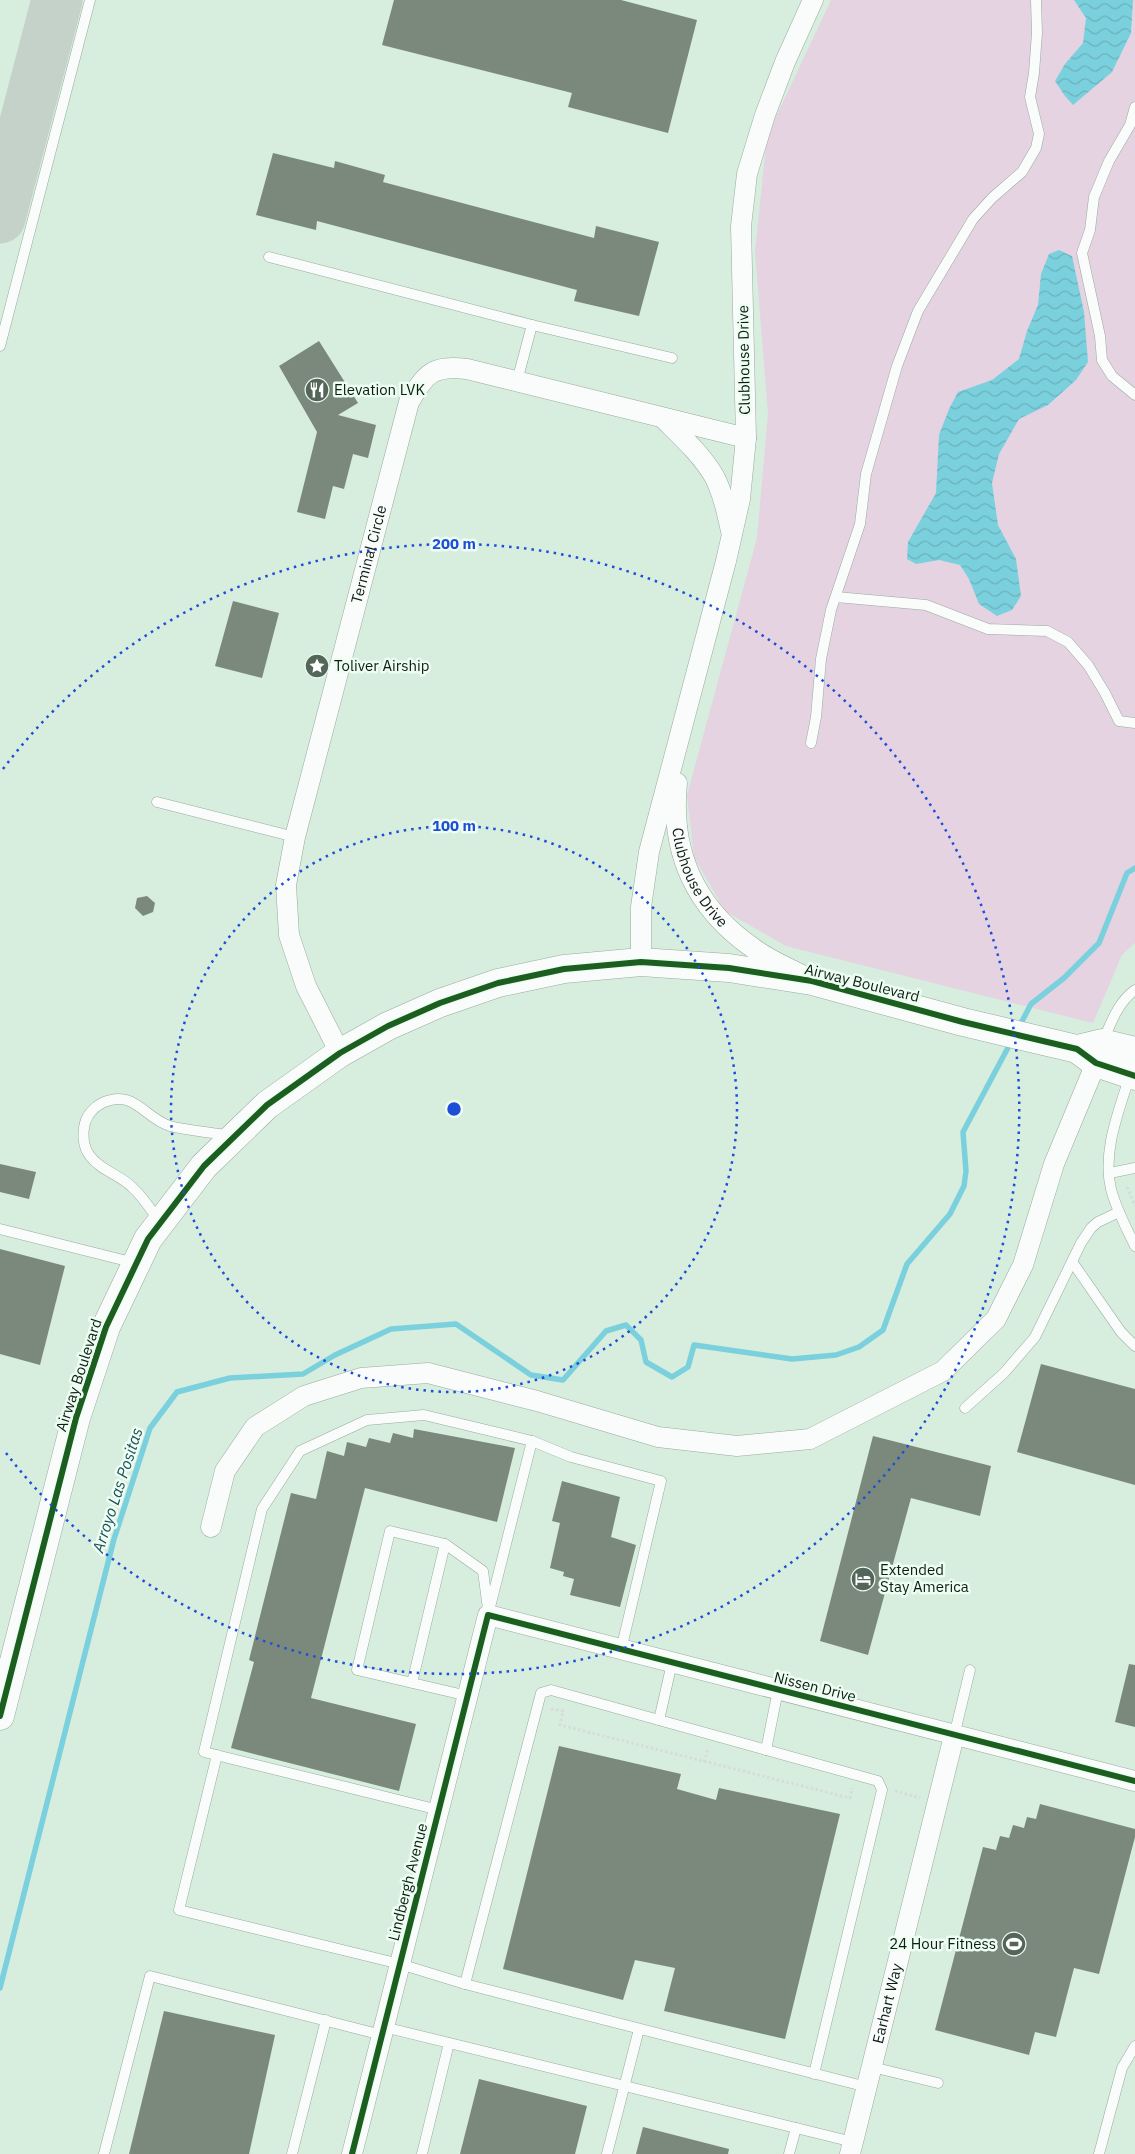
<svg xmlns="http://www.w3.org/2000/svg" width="1135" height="2154" viewBox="0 0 1135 2154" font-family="'IBM Plex Sans',sans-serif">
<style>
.grass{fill:#e5d3e1}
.water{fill:url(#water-waves)}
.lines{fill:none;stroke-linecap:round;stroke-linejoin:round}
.stream{stroke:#7bd0dd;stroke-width:5.5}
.taxiway{stroke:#c4d2c9;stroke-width:51}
.building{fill:#7b897c}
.lane-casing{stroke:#98aa9e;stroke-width:11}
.street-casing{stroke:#98aa9e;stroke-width:21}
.secondary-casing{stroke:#98aa9e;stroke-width:29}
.path{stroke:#d6ddd8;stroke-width:3;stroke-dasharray:2.5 2.5;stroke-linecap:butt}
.lane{stroke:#f9fcfa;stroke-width:10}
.street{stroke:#f9fcfa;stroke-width:20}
.secondary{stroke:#f9fcfa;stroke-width:28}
.cycleway-casing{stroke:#edfdf2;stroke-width:9}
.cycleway{stroke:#1b5e20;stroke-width:6}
.ring{fill:none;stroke:#1d4ed8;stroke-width:2.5;stroke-dasharray:2.5 5}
.labels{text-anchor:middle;stroke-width:5;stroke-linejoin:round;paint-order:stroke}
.street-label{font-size:15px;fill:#0d1d13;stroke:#edfdf2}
.poi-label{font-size:15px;fill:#0d1d13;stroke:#edfdf2;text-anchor:start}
.water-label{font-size:16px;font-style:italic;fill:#20505b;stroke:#edfdf2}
.centre{fill:#1d4ed8;stroke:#edfdf2;stroke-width:2.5}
.ring-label{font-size:15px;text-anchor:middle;font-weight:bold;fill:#1d4ed8;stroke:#edfdf2;stroke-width:5;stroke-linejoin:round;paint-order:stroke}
</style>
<defs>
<pattern id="water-waves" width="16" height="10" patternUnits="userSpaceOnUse" patternTransform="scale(1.25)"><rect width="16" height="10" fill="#7bd0dd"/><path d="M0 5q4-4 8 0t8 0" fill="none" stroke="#69b2bd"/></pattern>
</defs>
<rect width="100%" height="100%" fill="#d7edde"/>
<polygon class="grass" points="831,0 1135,0 1135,943 1122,955 1093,1023 786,946 725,911 694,857 687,795 757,538 768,414 755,252 767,136"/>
<g class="water">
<polygon points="1074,0 1133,0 1131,33 1112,72 1073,105 1065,96 1055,81 1065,64 1083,43 1086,18"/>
<polygon points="1059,250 1072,256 1084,312 1088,362 1076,380 1048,405 1019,419 999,454 992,483 998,525 1016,559 1021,596 1012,610 997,616 979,604 969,579 960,565 939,560 916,564 907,559 908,542 936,493 939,435 949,409 958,392 992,380 1019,359 1027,331 1038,305 1041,274 1049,254"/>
</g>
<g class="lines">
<g class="stream">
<polyline points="1019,1027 1031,1004 1064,978 1099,943 1127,873 1135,868"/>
<polyline points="0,1988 114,1539 150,1428 177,1392 230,1378 303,1374 335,1355 391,1329 456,1324 531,1375 563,1380 606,1331 626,1325 641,1340 646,1362 672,1377 688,1367 694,1345 792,1359 836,1355 859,1347 883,1330 907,1264 950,1214 964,1186 966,1171 963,1132 1011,1042"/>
</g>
<polyline class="taxiway" points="0,218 57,0"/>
</g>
<g class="building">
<polygon points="394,0 621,0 697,20 668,133 568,107 572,93 382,45"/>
<polygon points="273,153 334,168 335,161 385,175 383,182 594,238 596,226 659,242 639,316 574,301 577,290 317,221 316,230 256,215"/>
<polygon points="319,341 358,403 338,415 376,425 368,458 353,454 344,489 333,486 325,519 297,512 317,432 279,366"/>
<polygon points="233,601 279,613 262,678 215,666"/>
<polygon points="147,896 155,903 153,912 143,916 135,908 137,898"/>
<polygon points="0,1164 36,1172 29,1199 0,1192"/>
<polygon points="0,1249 65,1266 40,1365 0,1354"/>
<polygon points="1041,1364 1135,1389 1135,1485 1017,1452"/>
<polygon points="414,1429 515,1448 497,1522 365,1488 311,1698 416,1724 399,1791 231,1748 254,1662 249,1660 291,1493 316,1499 327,1451 344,1456 347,1442 366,1447 369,1438 390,1443 393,1433 413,1438"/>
<polygon points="873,1436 991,1466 980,1516 911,1498 868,1655 820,1641"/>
<polygon points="562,1481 620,1497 611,1537 636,1545 620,1607 570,1595 574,1579 563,1576 564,1572 550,1568 560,1523 552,1521"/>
<polygon points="1129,1664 1135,1665 1135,1727 1115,1722"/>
<polygon points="559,1746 681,1774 677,1789 716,1800 719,1788 840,1814 785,2039 664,2011 675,1968 635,1960 623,2000 503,1969"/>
<polygon points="1040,1804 1135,1829 1135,1837 1099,1974 1074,1968 1056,2037 1035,2032 1029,2055 935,2030 983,1847 996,1850 1000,1836 1009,1838 1013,1825 1024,1828 1027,1817 1036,1819"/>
<polygon points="164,2011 275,2035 249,2154 129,2154"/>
<polygon points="479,2079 587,2106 575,2154 460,2154"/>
<polygon points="643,2127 729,2149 728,2154 636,2154"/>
</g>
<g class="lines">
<g class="lane-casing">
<g id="lane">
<polyline points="1135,107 1130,125 1109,161 1094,197 1090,230 1082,253 1100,336 1102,360 1112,376 1135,395"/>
<polyline points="269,257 532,325 517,381"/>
<polyline points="532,325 672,358"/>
<polyline points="0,346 90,0"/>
<polyline points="836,597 926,605 988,629 1047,631 1068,642 1088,665 1105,693 1119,721 1135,723"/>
<polyline points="811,743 816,717 821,659 831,610 860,524 866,474 897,366 918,311 973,219 992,198 1022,172 1036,148 1039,134 1030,97 1034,73 1037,33 1036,0"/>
<polyline points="157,802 295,837"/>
<path d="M1103 1041C1111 1023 1118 1002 1135 990"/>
<path d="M1130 1075C1119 1111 1102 1151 1111 1189 1116 1209 1126 1227 1135 1246"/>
<polyline points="1110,1173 1135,1168"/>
<path d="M159 1221C151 1210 143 1197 133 1188 121 1175 101 1171 90 1156 83 1147 82 1134 85 1123 87 1115 94 1107 102 1103 134 1088 144 1118 170 1126 189 1131 211 1132 231 1136"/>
<polyline points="0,1229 135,1263"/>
<polyline points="1073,1263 1121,1332 1135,1346"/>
<polyline points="965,1408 1004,1373 1035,1337 1081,1243 1091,1228 1098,1222 1119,1212"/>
<polyline points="532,1441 571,1457 661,1481 621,1650"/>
<polyline points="445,1544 483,1571 488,1609"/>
<polyline points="412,1683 445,1544 390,1531 357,1670 468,1696"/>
<polyline points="659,1720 672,1663"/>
<polyline points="954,1736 970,1670"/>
<polyline points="766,1750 778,1690"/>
<polyline points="217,1755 179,1910 400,1964 465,1984 867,2087"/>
<polyline points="439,1810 204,1752 262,1509 300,1451 367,1420 424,1415 532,1441 488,1615"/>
<polyline points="465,1984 541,1693 551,1690 878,1781 882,1790 814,2074"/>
<polyline points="384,2027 853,2142"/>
<polyline points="872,2067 938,2083"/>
<polyline points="104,2154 150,1976 382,2035"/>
<polyline points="292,2154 326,2020"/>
<polyline points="422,2154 449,2043"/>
<polyline points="607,2154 639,2029"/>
<polyline points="789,2154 796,2128"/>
<polyline points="1099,2154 1122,2068 1135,2046"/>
</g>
</g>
<g class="street-casing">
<g id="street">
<path d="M663 418C681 436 701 454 714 476 723 493 727 513 731 531"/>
<path id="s1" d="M677 783C670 852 695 908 753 948 767 959 784 966 800 974"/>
<polyline points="641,962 641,907 649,852 726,561 740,499 746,438 741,226 747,174 765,115 785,62 813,0"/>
<path id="s2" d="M340 1053 306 986 289 935 286 885 295 837 409 402C426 374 431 365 467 369L746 438"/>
<polyline points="211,1527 225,1471 255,1427 304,1396 361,1378 428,1373 537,1401 658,1437 737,1446 810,1439 943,1371 996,1319 1023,1265 1054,1164 1096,1063"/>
<polyline points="352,2154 488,1615 1135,1781"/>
<path id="s3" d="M850 2154 954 1736"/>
</g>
</g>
<g class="secondary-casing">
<g id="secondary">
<polyline points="1077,1049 1102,1043 1135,1051"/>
<polyline points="0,1716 76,1418 106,1327 148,1239 204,1166 267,1105 340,1053 388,1026 440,1003 498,983 564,969 641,962 729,968 812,981 963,1022 1077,1049 1096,1063 1135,1076"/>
</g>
</g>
<g class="path">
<polyline points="1127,1187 1135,1206"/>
<polyline points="551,1709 563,1711 560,1725 850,1798 852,1788"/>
<polyline points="704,1762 708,1748"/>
<polyline points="895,1791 920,1798"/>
</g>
<use href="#lane" class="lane"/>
<use href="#street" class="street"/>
<use href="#secondary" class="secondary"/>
<g class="cycleway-casing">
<g id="cycleway">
<polyline points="0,1716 76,1418 106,1327 148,1239 204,1166 267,1105 340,1053 388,1026 440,1003 498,983 564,969 641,962 729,968 812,981 963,1022 1077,1049 1096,1063 1135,1076"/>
<polyline points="352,2154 488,1615 1135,1781"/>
</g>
</g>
<use href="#cycleway" class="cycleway"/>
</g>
<g class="ring">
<circle cx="454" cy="1109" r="283"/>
<path d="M3 769A565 565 0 1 1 3 1449"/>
</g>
<defs>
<g id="restaurant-disc" transform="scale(1.25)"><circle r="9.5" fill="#54665a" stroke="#edfdf2"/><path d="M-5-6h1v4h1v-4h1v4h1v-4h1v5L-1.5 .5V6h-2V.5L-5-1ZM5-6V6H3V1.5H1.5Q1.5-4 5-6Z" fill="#fff"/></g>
<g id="sight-disc" transform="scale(1.25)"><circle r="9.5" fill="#54665a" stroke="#edfdf2"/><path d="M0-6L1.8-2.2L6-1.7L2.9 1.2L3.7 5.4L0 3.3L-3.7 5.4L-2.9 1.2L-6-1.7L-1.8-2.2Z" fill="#fff"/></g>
<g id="hotel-disc" transform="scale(1.25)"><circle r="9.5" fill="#54665a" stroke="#edfdf2"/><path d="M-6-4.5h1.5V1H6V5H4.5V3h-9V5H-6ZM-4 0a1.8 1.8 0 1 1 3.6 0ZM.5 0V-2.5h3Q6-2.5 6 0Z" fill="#fff"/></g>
<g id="stadium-disc" transform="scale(1.25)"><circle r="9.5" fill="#54665a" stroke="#edfdf2"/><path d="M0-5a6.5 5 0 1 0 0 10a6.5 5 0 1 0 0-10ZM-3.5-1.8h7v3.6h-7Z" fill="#fff"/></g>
</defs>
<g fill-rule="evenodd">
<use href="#restaurant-disc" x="317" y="390"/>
<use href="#sight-disc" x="317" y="666"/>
<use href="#hotel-disc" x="863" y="1579"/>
<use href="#stadium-disc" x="1014" y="1944"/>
</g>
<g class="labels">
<g class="street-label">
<text transform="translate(744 360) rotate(-91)" y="5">Clubhouse Drive</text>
<text dy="5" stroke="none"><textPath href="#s2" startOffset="520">Terminal Circle</textPath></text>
<text dy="5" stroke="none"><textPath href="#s1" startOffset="100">Clubhouse Drive</textPath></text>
<text transform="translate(862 983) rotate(14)" y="5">Airway Boulevard</text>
<text transform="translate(79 1375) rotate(-72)" y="5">Airway Boulevard</text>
<text transform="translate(815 1687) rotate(14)" y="5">Nissen Drive</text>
<text transform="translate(408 1882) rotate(-76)" y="5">Lindbergh Avenue</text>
<text dy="5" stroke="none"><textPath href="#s3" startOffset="155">Earhart Way</textPath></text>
</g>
<g class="poi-label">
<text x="334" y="395">Elevation LVK</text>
<text x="334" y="671">Toliver Airship</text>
<text x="880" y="1575">Extended<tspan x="880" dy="17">Stay America</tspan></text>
<text x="996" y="1949" text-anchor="end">24 Hour Fitness</text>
</g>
<g class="water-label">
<text transform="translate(117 1490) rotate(-72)" y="6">Arroyo Las Positas</text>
</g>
</g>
<circle cx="454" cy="1109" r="8" class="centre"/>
<g class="ring-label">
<text x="454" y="549">200 m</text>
<text x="454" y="831">100 m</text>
</g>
</svg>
